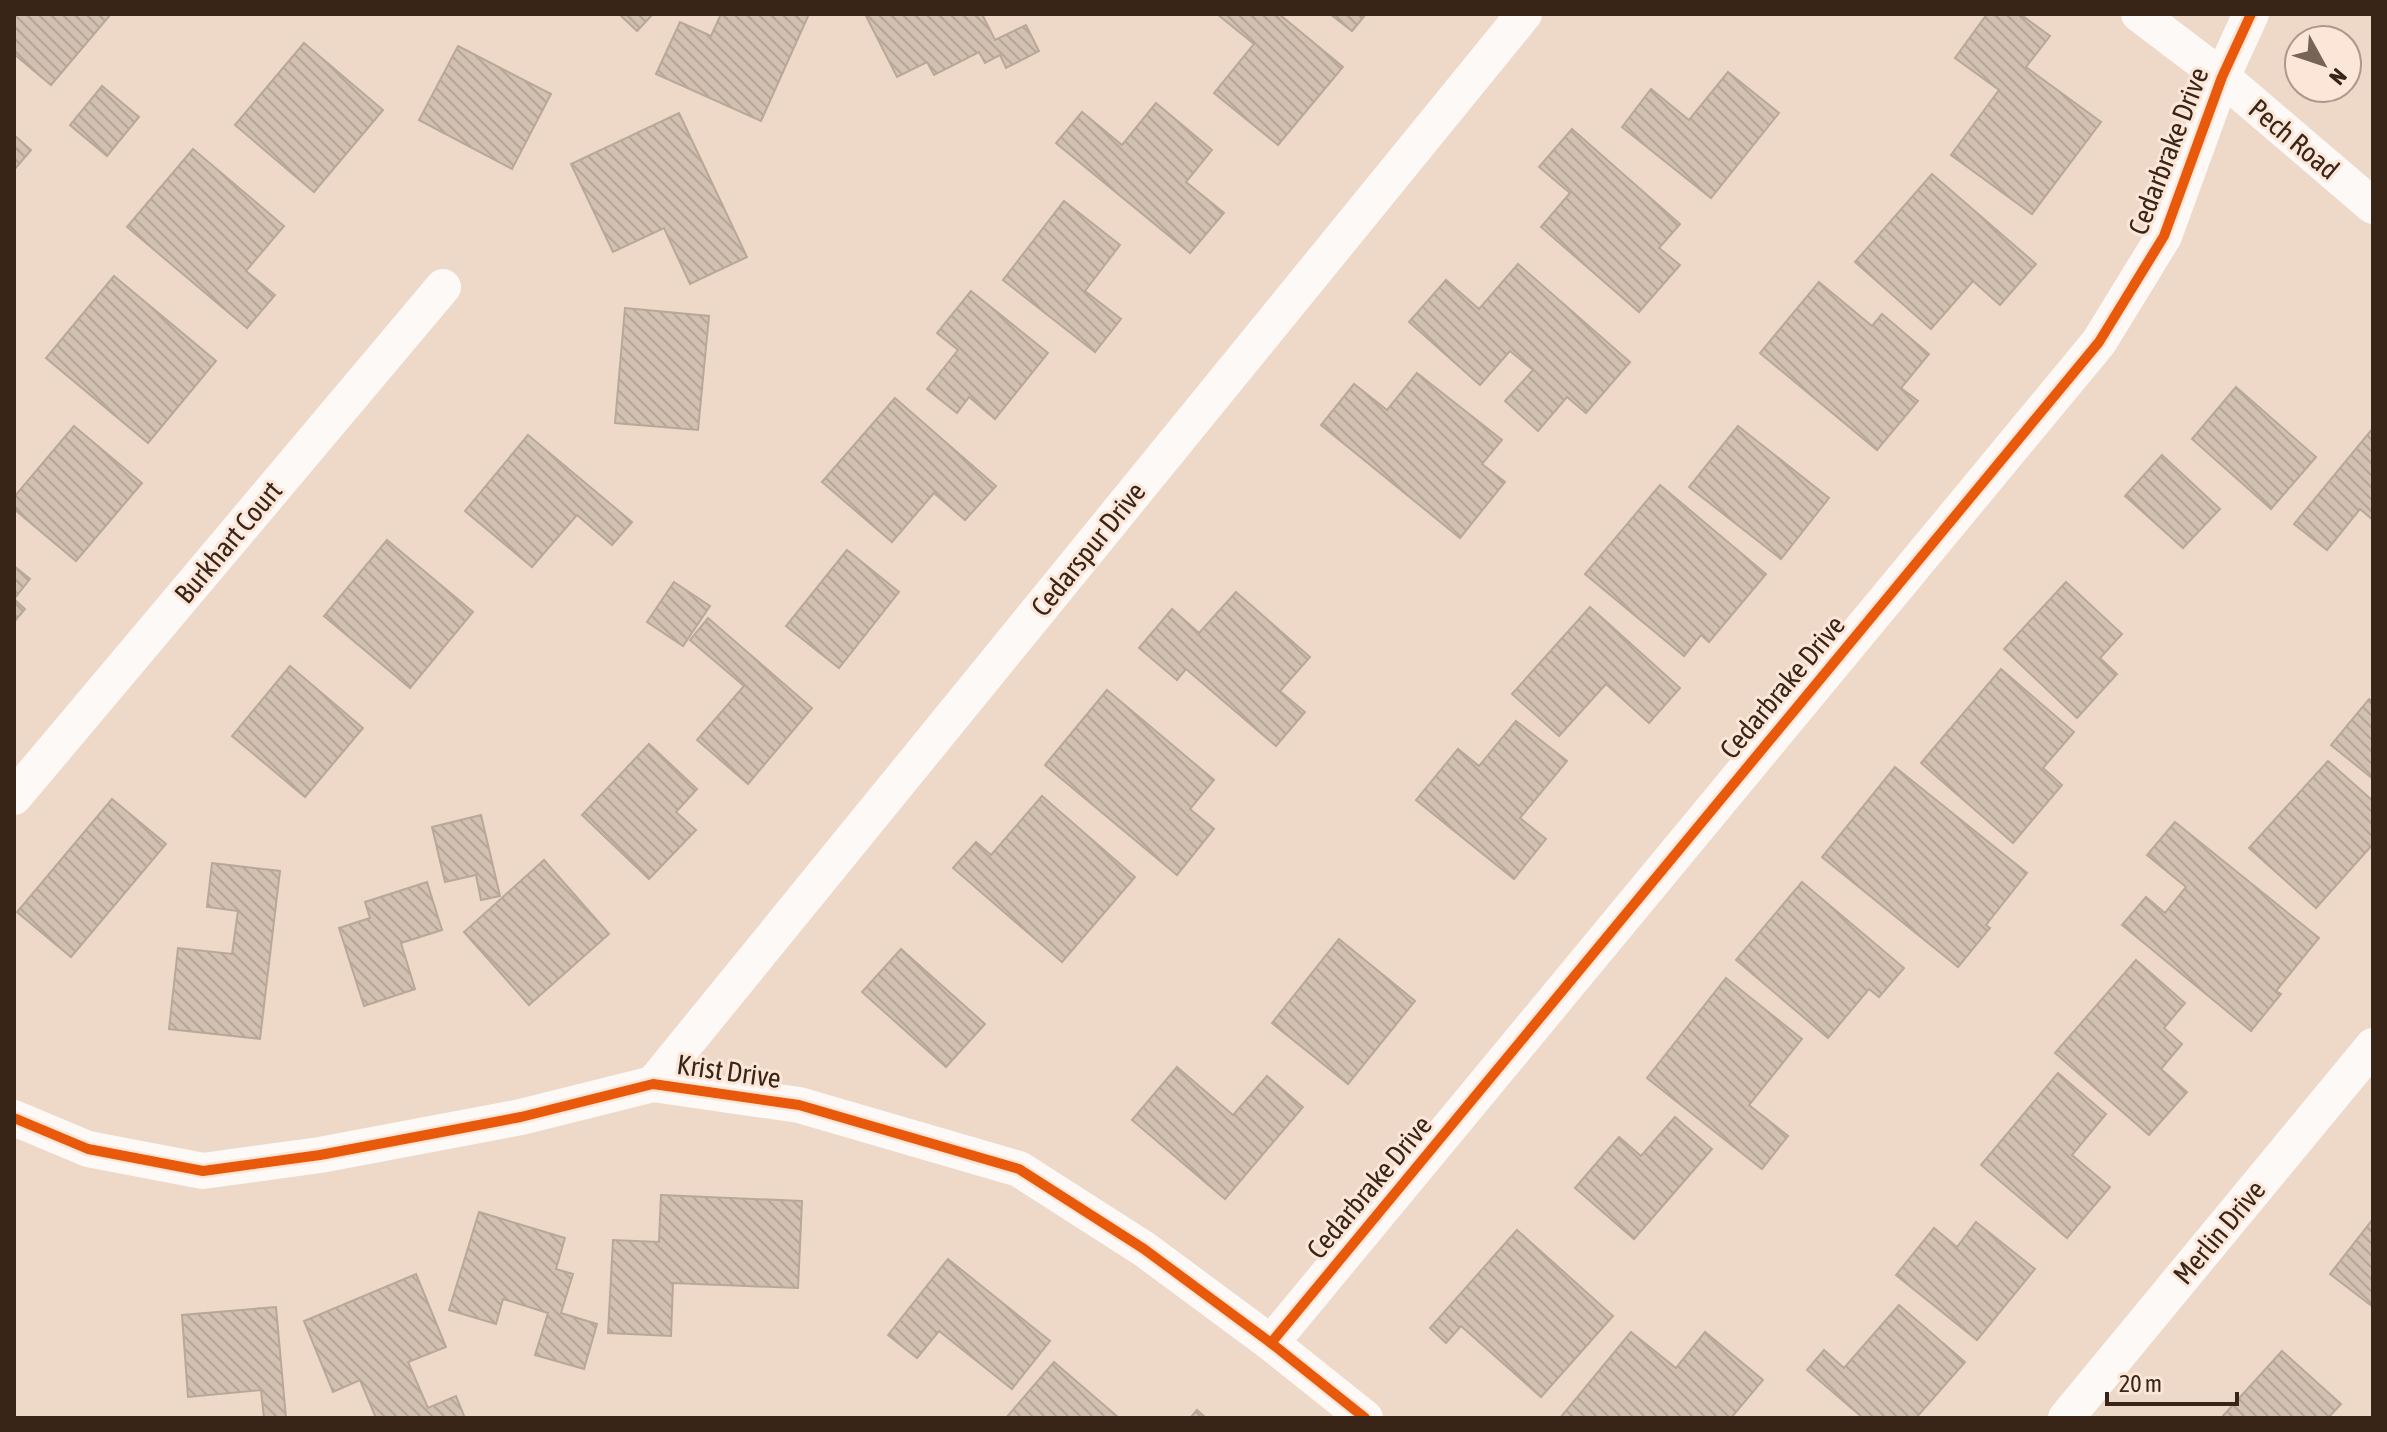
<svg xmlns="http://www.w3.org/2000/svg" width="2387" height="1432" viewBox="0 0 2387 1432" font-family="'Asap Condensed',sans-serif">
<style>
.building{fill:url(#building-back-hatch);stroke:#b8a898;stroke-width:2}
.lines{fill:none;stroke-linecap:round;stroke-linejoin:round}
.minor{stroke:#fcf9f7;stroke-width:36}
.cycleway-casing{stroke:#fbe6d8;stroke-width:15}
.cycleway{stroke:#e8590c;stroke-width:10}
.labels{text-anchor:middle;stroke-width:6;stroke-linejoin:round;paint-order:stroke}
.street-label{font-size:28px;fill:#382518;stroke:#fbe6d8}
</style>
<defs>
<pattern id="building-back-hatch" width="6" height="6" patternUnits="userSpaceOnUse" patternTransform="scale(2)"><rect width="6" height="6" fill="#d2c1b1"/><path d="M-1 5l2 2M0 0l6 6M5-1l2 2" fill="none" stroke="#b5a698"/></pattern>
</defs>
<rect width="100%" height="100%" fill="#eed8c8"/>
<g class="building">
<polygon points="14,14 111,14 51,85 14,54"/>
<polygon points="619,14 653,14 637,31"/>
<polygon points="721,14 809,14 761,121 656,74 680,22 711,36"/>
<polygon points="865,14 982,14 995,40 1026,25 1039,51 1006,68 1000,55 985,63 979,52 934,75 927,62 897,77"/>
<polygon points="1217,14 1279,14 1343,67 1278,145 1214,93 1254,44"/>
<polygon points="1330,14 1366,14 1352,31"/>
<polygon points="1987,14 2020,14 2050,36 2026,67 2101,122 2032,214 1951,155 1999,90 1955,58"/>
<polygon points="304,43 383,110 314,192 235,125"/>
<polygon points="458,46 551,94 512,169 419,120"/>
<polygon points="1728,72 1779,113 1711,198 1622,127 1651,89 1689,120"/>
<polygon points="102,86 139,117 107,156 70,125"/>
<polygon points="1156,103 1212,150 1186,182 1224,213 1190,253 1056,143 1082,112 1122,145"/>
<polygon points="679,113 747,257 690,284 664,228 613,252 571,164"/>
<polygon points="1572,129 1680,224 1659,248 1680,265 1639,312 1541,227 1570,193 1539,167"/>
<polygon points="14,135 31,150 14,170"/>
<polygon points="193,149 284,226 246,271 275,295 247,328 127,227"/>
<polygon points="1932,174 2036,264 2000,305 1973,281 1931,329 1855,262"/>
<polygon points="1064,201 1120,245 1085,291 1121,319 1095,352 1003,280"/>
<polygon points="1518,264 1630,362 1586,413 1567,397 1538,431 1505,401 1533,370 1510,351 1480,385 1409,322 1446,280 1479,309"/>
<polygon points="114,276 216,361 148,443 46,358"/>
<polygon points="1819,282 1872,326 1882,314 1929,354 1901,388 1918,401 1877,450 1760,353"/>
<polygon points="971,291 1048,353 995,419 969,397 957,413 927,389 958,350 937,333"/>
<polygon points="625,308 709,316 698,430 615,423"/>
<polygon points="1417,373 1502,440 1482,464 1505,482 1460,538 1321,425 1354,384 1387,410"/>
<polygon points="2236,387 2316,457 2271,509 2192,439"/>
<polygon points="895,398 996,486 965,520 934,493 892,542 822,482"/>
<polygon points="74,426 142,483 76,561 14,509 14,497"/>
<polygon points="1738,426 1829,498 1781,559 1689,487"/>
<polygon points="2373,428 2373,520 2360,509 2327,550 2294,524"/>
<polygon points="528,435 632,522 612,545 577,515 532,567 465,511"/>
<polygon points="2162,455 2220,509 2183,548 2125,496"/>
<polygon points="1660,485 1766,574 1709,642 1701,635 1684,656 1585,574"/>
<polygon points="387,540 473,612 410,688 324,616"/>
<polygon points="847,550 899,592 839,668 786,626"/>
<polygon points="14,566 30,579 14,599"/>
<polygon points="674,582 710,606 683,646 647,622"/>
<polygon points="2066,582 2122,634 2100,658 2117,674 2077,718 2004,649"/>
<polygon points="1236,592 1310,657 1280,691 1305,712 1276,746 1186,669 1177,680 1139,648 1172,609 1199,633"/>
<polygon points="14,599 25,609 14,622"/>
<polygon points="1590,607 1680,688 1649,723 1606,684 1559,736 1512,694"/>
<polygon points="708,618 812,708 748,784 697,740 744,686 690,640"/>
<polygon points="290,666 363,728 305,797 232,736"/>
<polygon points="2001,669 2074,732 2043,768 2062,785 2013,843 1921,763"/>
<polygon points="1107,690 1214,780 1190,809 1214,829 1177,875 1045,765"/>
<polygon points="2369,699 2373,702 2373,779 2331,745"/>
<polygon points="1516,721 1567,761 1520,818 1546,839 1514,879 1416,800 1458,749 1479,766"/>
<polygon points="649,744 697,789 676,812 696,830 649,879 582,815"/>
<polygon points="2328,761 2373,801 2373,844 2316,908 2249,848"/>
<polygon points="1895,767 2027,873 1986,925 1990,928 1958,967 1822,857"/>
<polygon points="1042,796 1135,877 1062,962 953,868 976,842 991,855"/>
<polygon points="112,799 166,844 71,957 17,912"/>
<polygon points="481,815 500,896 481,900 476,875 445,882 432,827"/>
<polygon points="2175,822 2319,938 2276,991 2281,994 2251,1031 2122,925 2146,897 2165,913 2186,887 2147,855"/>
<polygon points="544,860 609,934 529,1005 464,932"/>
<polygon points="212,863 280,871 260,1039 169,1029 178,948 232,954 238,911 207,907"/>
<polygon points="427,882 442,930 401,943 415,989 364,1006 339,928 370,918 365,902"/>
<polygon points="1802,882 1904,968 1879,997 1869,989 1828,1038 1736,960"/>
<polygon points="1339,939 1415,1001 1348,1084 1272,1023"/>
<polygon points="901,949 985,1024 946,1067 862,992"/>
<polygon points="2136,960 2185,1003 2164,1028 2182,1044 2161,1069 2187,1092 2149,1135 2055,1053"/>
<polygon points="1726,978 1802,1039 1749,1105 1788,1136 1762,1169 1647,1078"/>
<polygon points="1177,1067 1233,1115 1267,1076 1303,1107 1225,1199 1132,1120"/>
<polygon points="2058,1073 2106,1114 2072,1155 2110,1187 2067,1238 1981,1165"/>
<polygon points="1675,1117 1712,1149 1634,1239 1575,1188 1619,1137 1641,1156"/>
<polygon points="661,1195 802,1201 798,1288 673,1283 671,1336 608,1333 613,1240 659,1242"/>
<polygon points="479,1212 565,1238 556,1269 573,1274 561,1313 597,1324 584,1369 535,1355 548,1313 503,1299 496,1324 449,1310"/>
<polygon points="2373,1219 2373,1307 2330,1274"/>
<polygon points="1976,1222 2035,1269 1977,1340 1896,1275 1934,1228 1957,1247"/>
<polygon points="1517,1230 1613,1316 1541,1397 1461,1326 1446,1343 1430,1328"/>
<polygon points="948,1259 1050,1341 1012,1389 939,1331 917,1358 888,1335"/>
<polygon points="416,1274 446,1347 408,1362 428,1408 456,1396 465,1418 376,1418 360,1380 333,1392 304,1321"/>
<polygon points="1899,1305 1965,1362 1916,1418 1863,1418 1807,1370 1824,1350 1844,1368"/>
<polygon points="276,1307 286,1418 264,1418 261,1390 188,1397 182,1315"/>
<polygon points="1631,1332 1676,1368 1705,1332 1763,1380 1731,1418 1560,1418"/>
<polygon points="2282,1351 2341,1404 2328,1418 2221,1418"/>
<polygon points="1054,1362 1119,1418 1006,1418"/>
<polygon points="1197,1410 1206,1418 1190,1418"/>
</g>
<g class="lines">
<g class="minor">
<polyline points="2139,14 2222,77 2373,206"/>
<polyline points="14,797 443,287"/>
<polyline points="653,1084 1524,14"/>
<polyline points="14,1118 88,1149 203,1171 320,1155 521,1117 653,1084 799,1105 1019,1169 1144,1249 1271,1343 1365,1418"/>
<polyline points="1271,1343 2099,342 2164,236 2222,77 2251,14"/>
<polyline points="2066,1418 2373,1046"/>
</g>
<g class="cycleway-casing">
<g id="cycleway">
<polyline points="14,1118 88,1149 203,1171 320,1155 521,1117 653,1084 799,1105 1019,1169 1144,1249 1271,1343 1365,1418"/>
<polyline points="1271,1343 2099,342 2164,236 2222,77 2251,14"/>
</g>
</g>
<use href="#cycleway" class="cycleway"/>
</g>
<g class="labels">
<g class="street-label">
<text transform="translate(2294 139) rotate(40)" y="10">Pech Road</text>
<text transform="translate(2168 151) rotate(-69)" y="10">Cedarbrake Drive</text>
<text transform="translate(228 542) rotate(-50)" y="10">Burkhart Court</text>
<text transform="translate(1088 549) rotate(-51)" y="10">Cedarspur Drive</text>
<text transform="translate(1782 687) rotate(-50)" y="10">Cedarbrake Drive</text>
<text transform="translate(729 1071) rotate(8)" y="10">Krist Drive</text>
<text transform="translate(1369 1187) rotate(-50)" y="10">Cedarbrake Drive</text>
<text transform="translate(2219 1232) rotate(-50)" y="10">Merlin Drive</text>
</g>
</g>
<rect width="2387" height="1432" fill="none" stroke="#382518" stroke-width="32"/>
<g transform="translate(2323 64) rotate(130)"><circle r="38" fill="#fbe6d8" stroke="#ad998b" stroke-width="2"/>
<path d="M0-6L14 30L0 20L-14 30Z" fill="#786456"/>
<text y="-12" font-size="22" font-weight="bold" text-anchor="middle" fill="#382518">N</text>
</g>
<path d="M2107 1392v12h130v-12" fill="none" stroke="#382518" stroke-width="4"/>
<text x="2119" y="1392" font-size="24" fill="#382518" stroke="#fbe6d8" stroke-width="6" paint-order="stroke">20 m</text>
</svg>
